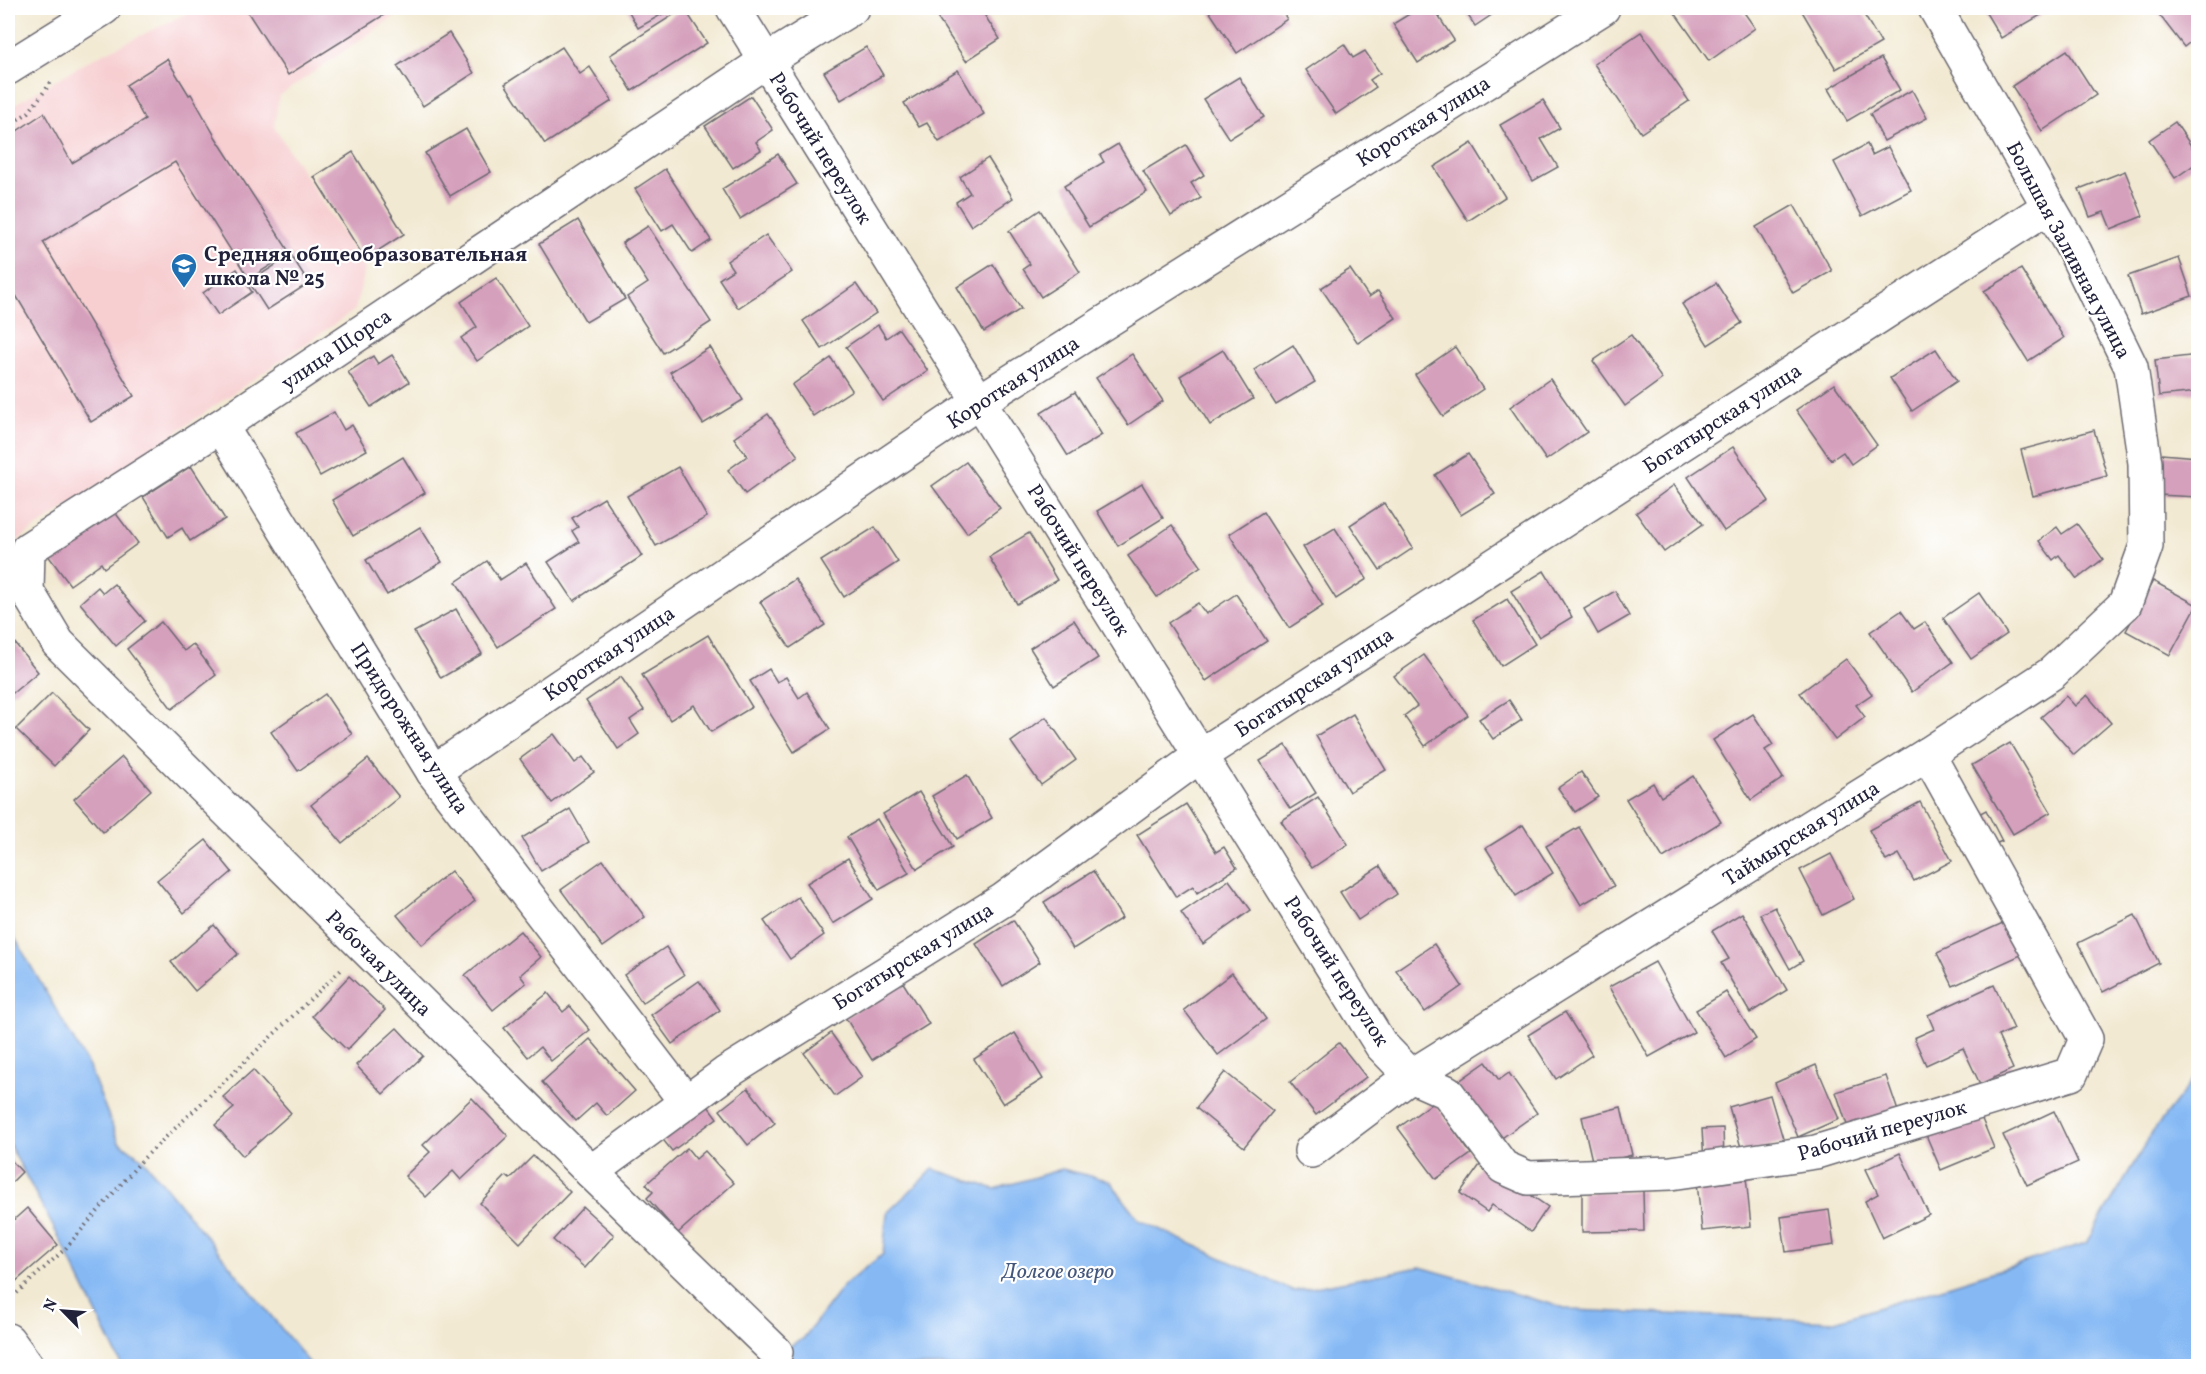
<svg xmlns="http://www.w3.org/2000/svg" width="2206" height="1374" viewBox="0 0 2206 1374" font-family="Vollkorn,serif">
<style>
.built{fill:#f7cfd1}
.water{fill:#86b9f4;stroke:#546e98;stroke-width:1.5}
.building{fill:#d5a0bc}
.lines{fill:none;stroke-linecap:round;stroke-linejoin:round}
.street-casing{stroke:#6b6870;stroke-width:36}
.secondary-casing{stroke:#6b6870;stroke-width:36}
.path{stroke:#6b6870;stroke-width:4;stroke-dasharray:1.5 4.5;stroke-linecap:butt}
.street{stroke:#fff;stroke-width:33}
.secondary{stroke:#fff;stroke-width:33}
.labels{text-anchor:middle;stroke-width:4.5;stroke-linejoin:round;paint-order:stroke}
.street-label{font-size:21px;fill:#22223b;stroke:#fff}
.poi-label{font-size:21px;font-weight:bold;fill:#22223b;stroke:#fff;text-anchor:start}
.water-label{font-size:22px;font-style:italic;fill:#45577c;stroke:#fff}
</style>
<rect width="100%" height="100%" fill="#fff"/>
<filter id="ink" filterUnits="userSpaceOnUse"><feTurbulence type="fractalNoise" baseFrequency=".0167" numOctaves="2"/><feDisplacementMap in="SourceGraphic" scale="12" xChannelSelector="R" yChannelSelector="G"/><feConvolveMatrix kernelMatrix="1 2 1 2 8 2 1 2 1" color-interpolation-filters="sRGB"/></filter>
<filter id="wash" filterUnits="userSpaceOnUse"><feTurbulence type="fractalNoise" baseFrequency=".008" numOctaves="4" result="noise"/><feDisplacementMap in="SourceGraphic" scale="24" xChannelSelector="R" yChannelSelector="G"/><feGaussianBlur stdDeviation="1.35" result="paint"/><feColorMatrix in="noise" values="0 0 0 0 0 0 0 0 0 0 0 0 0 0 0 0 0 1.4 0 .05"/><feComposite in="paint" operator="in"/></filter>
<g filter="url(#wash)">
<rect width="100%" height="100%" fill="#f2e9d2"/>
<polygon class="built" points="198,8 400,8 402,11 279,96 274,127 365,269 355,310 8,547 8,108 96,57"/>
<g class="water">
<polygon points="8,926 89,1067 119,1142 143,1159 312,1366 122,1366 65,1249 8,1142"/>
<polygon points="2198,1073 2198,1366 752,1366 803,1339 844,1285 883,1254 887,1213 933,1169 995,1189 1062,1169 1110,1181 1139,1220 1294,1291 1420,1267 1572,1310 1835,1321 2086,1243 2154,1130"/>
</g>
<g id="blocks">
<g class="building">
<polygon points="245,8 395,8 288,75"/>
<polygon points="627,8 673,8 638,28"/>
<polygon points="684,8 707,43 632,91 610,55"/>
<polygon points="936,8 980,8 1000,39 966,61 932,10"/>
<polygon points="1207,8 1280,8 1287,19 1237,53"/>
<polygon points="1419,8 1433,8 1454,40 1418,63 1393,24"/>
<polygon points="1463,8 1502,8 1475,26"/>
<polygon points="1683,8 1741,8 1755,28 1709,61 1675,13"/>
<polygon points="1800,8 1860,8 1881,43 1836,69"/>
<polygon points="1983,8 2053,8 2001,38"/>
<polygon points="2154,8 2198,8 2198,36 2184,47"/>
<polygon points="1641,32 1689,101 1641,133 1594,64"/>
<polygon points="449,33 474,73 423,106 397,66"/>
<polygon points="1344,44 1353,58 1365,51 1380,73 1370,80 1376,87 1336,114 1306,70"/>
<polygon points="562,47 580,74 590,67 612,101 545,144 505,84"/>
<polygon points="866,47 883,75 841,100 824,72"/>
<polygon points="2067,50 2096,95 2042,131 2012,86"/>
<polygon points="1881,58 1900,90 1847,121 1828,89"/>
<polygon points="167,59 189,95 191,94 216,138 290,253 249,279 175,162 43,242 134,396 91,422 8,282 8,137 44,113 72,163 145,120 126,85"/>
<polygon points="958,70 984,114 939,142 927,123 919,127 904,103"/>
<polygon points="1239,77 1264,117 1229,139 1203,99"/>
<polygon points="1912,90 1927,118 1884,141 1870,114"/>
<polygon points="751,96 773,130 756,142 761,150 733,168 705,126"/>
<polygon points="1543,100 1560,128 1541,139 1558,167 1533,181 1500,125"/>
<polygon points="2175,122 2198,156 2198,162 2175,178 2149,140"/>
<polygon points="466,129 491,172 450,196 425,153"/>
<polygon points="1472,143 1505,197 1468,221 1434,167"/>
<polygon points="1118,144 1147,192 1089,227 1064,186 1104,162 1100,155"/>
<polygon points="1867,144 1872,155 1888,147 1911,190 1862,216 1834,162"/>
<polygon points="1186,145 1204,175 1191,183 1201,198 1171,216 1143,171"/>
<polygon points="353,152 404,234 365,259 314,177"/>
<polygon points="778,154 797,184 740,219 722,189"/>
<polygon points="988,158 1013,198 971,226 956,202 970,193 960,177"/>
<polygon points="665,169 711,240 692,253 673,224 662,231 635,189"/>
<polygon points="2125,171 2143,216 2111,229 2104,212 2090,217 2079,189"/>
<polygon points="1794,205 1832,271 1793,293 1756,227"/>
<polygon points="1040,210 1080,272 1041,297 1023,269 1030,264 1009,231"/>
<polygon points="578,220 625,299 586,322 539,244"/>
<polygon points="648,226 711,322 663,353 627,297 648,283 622,243"/>
<polygon points="766,235 792,272 738,308 719,279 733,270 727,261"/>
<polygon points="291,255 309,283 267,310 249,282"/>
<polygon points="2179,258 2192,296 2141,314 2128,276"/>
<polygon points="993,264 1021,309 984,332 957,287"/>
<polygon points="237,269 252,292 218,315 203,293"/>
<polygon points="1350,269 1369,297 1378,291 1396,318 1358,343 1321,288"/>
<polygon points="2021,269 2064,338 2028,361 1984,291"/>
<polygon points="496,278 528,326 477,361 461,338 477,327 461,302"/>
<polygon points="1716,283 1742,323 1708,345 1682,304"/>
<polygon points="856,284 876,313 822,349 803,321"/>
<polygon points="878,325 886,338 899,329 928,371 883,401 846,347"/>
<polygon points="1631,335 1662,379 1625,406 1593,361"/>
<polygon points="1293,345 1315,382 1276,405 1254,370"/>
<polygon points="710,347 743,400 703,424 670,372"/>
<polygon points="1455,347 1483,389 1443,416 1415,375"/>
<polygon points="1936,349 1957,381 1912,411 1890,378"/>
<polygon points="1223,350 1253,399 1210,425 1180,376"/>
<polygon points="1132,354 1163,401 1128,425 1096,378"/>
<polygon points="392,355 409,382 371,407 348,372 373,356 378,364"/>
<polygon points="2198,355 2198,392 2159,396 2155,360"/>
<polygon points="831,358 852,390 813,416 792,385"/>
<polygon points="1550,379 1587,432 1546,460 1510,407"/>
<polygon points="1834,384 1877,445 1851,464 1843,452 1831,460 1796,410"/>
<polygon points="1075,392 1102,435 1068,456 1041,413"/>
<polygon points="334,412 344,430 352,425 367,450 320,476 296,433"/>
<polygon points="768,414 798,456 745,494 728,470 747,456 734,438"/>
<polygon points="2094,430 2107,476 2033,496 2021,450"/>
<polygon points="1733,447 1769,501 1724,531 1688,477"/>
<polygon points="1468,454 1495,494 1461,515 1435,475"/>
<polygon points="2161,454 2198,457 2198,497 2158,495"/>
<polygon points="403,457 425,493 353,536 332,500"/>
<polygon points="966,462 1000,508 967,533 932,486"/>
<polygon points="191,466 225,519 190,541 182,528 168,537 143,497"/>
<polygon points="678,467 707,517 656,546 627,496"/>
<polygon points="1142,484 1163,518 1118,546 1097,511"/>
<polygon points="1674,485 1703,524 1664,552 1636,513"/>
<polygon points="604,498 642,556 574,601 548,562 579,542 572,531 578,527 572,518"/>
<polygon points="1384,503 1413,548 1380,570 1350,525"/>
<polygon points="111,507 138,543 104,568 101,563 70,585 47,554"/>
<polygon points="1263,512 1323,606 1289,628 1229,534"/>
<polygon points="2077,524 2103,559 2077,579 2059,555 2053,560 2039,541 2057,527 2062,534"/>
<polygon points="1172,525 1201,566 1157,597 1128,556"/>
<polygon points="420,527 442,562 387,595 366,560"/>
<polygon points="875,527 898,562 844,597 821,561"/>
<polygon points="1335,528 1367,579 1336,599 1303,547"/>
<polygon points="1029,533 1057,580 1017,604 989,557"/>
<polygon points="487,561 500,580 526,563 556,609 498,647 456,582"/>
<polygon points="1544,571 1572,617 1539,637 1511,591"/>
<polygon points="795,579 825,625 790,648 760,602"/>
<polygon points="2153,581 2197,605 2170,655 2126,631"/>
<polygon points="114,584 145,621 116,646 80,603 98,587 103,593"/>
<polygon points="1615,591 1629,616 1598,634 1584,609"/>
<polygon points="1979,593 2007,634 1971,659 1943,618"/>
<polygon points="1236,594 1267,641 1206,681 1168,623 1198,603 1206,614"/>
<polygon points="1507,599 1535,644 1501,666 1473,620"/>
<polygon points="456,609 482,654 441,678 414,632"/>
<polygon points="1901,611 1914,629 1925,622 1953,662 1912,692 1870,632"/>
<polygon points="1074,620 1098,658 1054,686 1030,648"/>
<polygon points="161,622 184,651 193,644 216,675 172,709 127,649"/>
<polygon points="708,635 752,707 711,732 694,705 670,720 642,675"/>
<polygon points="14,642 38,672 8,697 8,647"/>
<polygon points="1424,655 1468,715 1425,746 1404,716 1417,706 1394,676"/>
<polygon points="1846,659 1872,694 1856,705 1865,717 1835,740 1800,693"/>
<polygon points="769,669 777,682 786,677 799,698 807,692 830,729 794,752 750,681"/>
<polygon points="621,677 644,710 630,720 639,734 618,749 586,701"/>
<polygon points="52,693 89,730 54,766 16,729"/>
<polygon points="325,694 352,734 298,771 271,732"/>
<polygon points="2087,695 2111,723 2074,755 2041,717 2066,696 2075,706"/>
<polygon points="1509,700 1522,720 1493,739 1479,719"/>
<polygon points="1353,714 1386,770 1349,792 1316,736"/>
<polygon points="1753,714 1773,745 1765,750 1783,778 1751,800 1713,740"/>
<polygon points="1046,717 1076,760 1041,785 1011,742"/>
<polygon points="554,734 575,763 583,757 594,772 552,803 520,759"/>
<polygon points="2010,743 2051,812 2013,834 1972,765"/>
<polygon points="1286,745 1316,793 1290,809 1260,761"/>
<polygon points="122,757 151,790 103,832 74,799"/>
<polygon points="368,759 399,797 342,843 311,805"/>
<polygon points="1581,772 1598,797 1575,812 1558,788"/>
<polygon points="967,775 992,818 957,839 932,796"/>
<polygon points="1693,776 1721,822 1663,858 1626,799 1653,783 1661,797"/>
<polygon points="919,792 953,847 917,869 883,814"/>
<polygon points="1318,797 1348,844 1312,868 1281,821"/>
<polygon points="1920,802 1952,861 1914,881 1899,854 1886,861 1869,830"/>
<polygon points="1186,804 1216,852 1224,847 1237,868 1197,893 1193,886 1176,897 1137,835"/>
<polygon points="570,809 589,842 541,871 522,838"/>
<polygon points="1986,810 2002,841 1990,846 1975,816"/>
<polygon points="877,819 909,873 879,890 847,837"/>
<polygon points="1523,825 1553,873 1516,896 1486,848"/>
<polygon points="1579,827 1614,886 1581,905 1546,846"/>
<polygon points="206,840 232,872 184,913 157,880"/>
<polygon points="1831,854 1854,899 1823,915 1800,870"/>
<polygon points="848,858 873,899 833,924 807,883"/>
<polygon points="603,860 645,917 603,947 561,890"/>
<polygon points="1380,866 1397,894 1358,920 1340,892"/>
<polygon points="451,871 475,901 422,945 397,915"/>
<polygon points="1093,871 1122,918 1073,949 1044,902"/>
<polygon points="1229,880 1251,910 1203,944 1181,913"/>
<polygon points="798,897 824,935 790,959 764,921"/>
<polygon points="1775,907 1803,961 1790,969 1760,914"/>
<polygon points="1742,913 1787,990 1750,1013 1721,963 1729,959 1712,931"/>
<polygon points="2135,915 2159,963 2103,992 2078,943"/>
<polygon points="1013,920 1040,962 1003,986 976,944"/>
<polygon points="2005,922 2021,955 1953,986 1937,953"/>
<polygon points="214,925 238,954 195,991 171,962"/>
<polygon points="520,931 541,957 520,975 526,983 493,1010 465,975"/>
<polygon points="1434,944 1462,986 1425,1012 1396,970"/>
<polygon points="666,947 684,975 642,1003 624,975"/>
<polygon points="1655,962 1694,1032 1649,1057 1609,987"/>
<polygon points="1232,973 1266,1019 1218,1055 1184,1010"/>
<polygon points="349,976 385,1010 347,1050 312,1016"/>
<polygon points="699,981 720,1010 672,1044 651,1015"/>
<polygon points="902,981 929,1024 872,1060 845,1017"/>
<polygon points="1994,985 2014,1029 1998,1036 2013,1069 1980,1084 1963,1048 1926,1065 1914,1038 1934,1029 1928,1015"/>
<polygon points="1726,992 1756,1039 1726,1058 1696,1010"/>
<polygon points="548,993 563,1012 570,1006 590,1030 551,1061 540,1047 528,1057 504,1028"/>
<polygon points="1565,1012 1592,1055 1556,1079 1528,1035"/>
<polygon points="397,1028 423,1056 383,1094 356,1065"/>
<polygon points="831,1033 862,1077 835,1096 804,1053"/>
<polygon points="1015,1033 1043,1079 1003,1104 974,1059"/>
<polygon points="590,1039 635,1091 607,1116 596,1103 576,1121 542,1082"/>
<polygon points="1339,1043 1366,1077 1316,1115 1290,1082"/>
<polygon points="1486,1062 1499,1080 1509,1073 1537,1113 1496,1142 1455,1084"/>
<polygon points="1816,1065 1839,1119 1798,1137 1775,1083"/>
<polygon points="253,1070 291,1113 243,1156 215,1125 234,1108 223,1097"/>
<polygon points="1225,1072 1273,1111 1244,1147 1196,1108"/>
<polygon points="1886,1076 1900,1117 1850,1134 1836,1092"/>
<polygon points="748,1088 775,1123 748,1145 720,1110"/>
<polygon points="1770,1095 1784,1142 1743,1154 1729,1107"/>
<polygon points="472,1098 508,1136 461,1180 453,1171 426,1197 405,1176 430,1152 423,1145"/>
<polygon points="705,1102 717,1118 672,1151 660,1136"/>
<polygon points="1434,1102 1471,1154 1436,1179 1398,1128"/>
<polygon points="1621,1107 1632,1155 1593,1165 1582,1117"/>
<polygon points="2054,1111 2078,1162 2027,1185 2003,1135"/>
<polygon points="1979,1112 1994,1148 1941,1170 1926,1135"/>
<polygon points="1723,1128 1724,1160 1704,1161 1702,1129"/>
<polygon points="687,1148 696,1159 705,1151 734,1183 678,1233 647,1198 653,1192 646,1184"/>
<polygon points="1900,1153 1929,1215 1882,1238 1865,1201 1878,1194 1866,1169"/>
<polygon points="533,1156 570,1192 520,1243 480,1203 506,1176 510,1179"/>
<polygon points="8,1157 22,1172 8,1186"/>
<polygon points="1482,1162 1548,1207 1531,1232 1492,1205 1487,1212 1460,1193"/>
<polygon points="1746,1177 1751,1226 1702,1231 1697,1182"/>
<polygon points="1643,1191 1644,1231 1582,1232 1582,1192"/>
<polygon points="583,1207 614,1235 585,1268 553,1240"/>
<polygon points="27,1208 58,1245 8,1288 8,1225"/>
<polygon points="1829,1210 1834,1245 1786,1252 1781,1217"/>
</g>
</g>
</g>
<g filter="url(#ink)">
<use href="#blocks" fill-opacity="0" stroke="#6b6870" stroke-width="1.5"/>
<g class="lines">
<g class="street-casing">
<g id="street">
<polyline points="733,8 1381,1045 1411,1076 1447,1092 1503,1167 1528,1178 1671,1173 1816,1152 2071,1074 2086,1039 1928,754"/>
<polyline points="221,426 433,772 686,1102"/>
<polyline points="433,772 980,401 1603,8"/>
<polyline points="1311,1151 1411,1076 1928,754 2052,673 2125,604 2146,546 2145,463 2131,367 2075,252 1935,8"/>
<polyline points="591,1172 726,1073 1003,900 1201,755 2048,207"/>
<polyline points="8,1340 27,1366"/>
<polyline points="776,1352 591,1172 58,643 27,591 28,549 221,426 766,61 852,8"/>
</g>
</g>
<g class="secondary-casing">
<polyline id="secondary" points="8,68 104,8"/>
</g>
<g class="path">
<polyline points="8,126 29,112 52,81"/>
<polyline points="8,1301 65,1249 143,1159 341,970"/>
</g>
<use href="#street" class="street"/>
<use href="#secondary" class="secondary"/>
</g>
</g>
<defs>
<g id="school-pin" transform="scale(1.35)"><path d="M0 17L-7.5 6A9.5 9.5 0 1 1 7.5 6Z" fill="#1f6fb2" stroke="#fff"/><path d="M0-5L7-2L0 1L-7-2ZM-4 1L0 2.5L4 1V4Q0 6-4 4Z" fill="#fff"/></g>
</defs>
<g fill-rule="evenodd">
<use href="#school-pin" x="184" y="266"/>
</g>
<g class="labels">
<g class="street-label">
<text transform="translate(1423 121) rotate(-32)" y="7">Короткая улица</text>
<text transform="translate(821 148) rotate(58)" y="7">Рабочий переулок</text>
<text transform="translate(2069 250) rotate(62)" y="7">Большая Заливная улица</text>
<text transform="translate(336 349) rotate(-34)" y="7">улица Щорса</text>
<text transform="translate(1013 382) rotate(-33)" y="7">Короткая улица</text>
<text transform="translate(1722 418) rotate(-33)" y="7">Богатырская улица</text>
<text transform="translate(1079 560) rotate(58)" y="7">Рабочий переулок</text>
<text transform="translate(609 653) rotate(-34)" y="7">Короткая улица</text>
<text transform="translate(1314 682) rotate(-33)" y="7">Богатырская улица</text>
<text transform="translate(410 728) rotate(57)" y="7">Придорожная улица</text>
<text transform="translate(1801 833) rotate(-32)" y="7">Таймырская улица</text>
<text transform="translate(913 956) rotate(-32)" y="7">Богатырская улица</text>
<text transform="translate(379 963) rotate(45)" y="7">Рабочая улица</text>
<text transform="translate(1337 971) rotate(57)" y="7">Рабочий переулок</text>
<text transform="translate(1882 1130) rotate(-16)" y="7">Рабочий переулок</text>
</g>
<g class="poi-label">
<text x="204" y="261">Средняя общеобразовательная<tspan x="204" dy="24">школа № 25</tspan></text>
</g>
<g class="water-label">
<text x="1058" y="1278">Долгое озеро</text>
</g>
</g>
<rect width="2206" height="1374" fill="none" stroke="#fff" stroke-width="30"/>
<g transform="translate(63 1311) rotate(295)" stroke="#ffffff" stroke-width="4.5" paint-order="stroke">
<path d="M0-4.5L10 22L0 15L-10 22Z" fill="#22223b"/>
<text y="-9" font-size="16" font-weight="bold" text-anchor="middle" fill="#22223b">N</text>
</g>
</svg>
